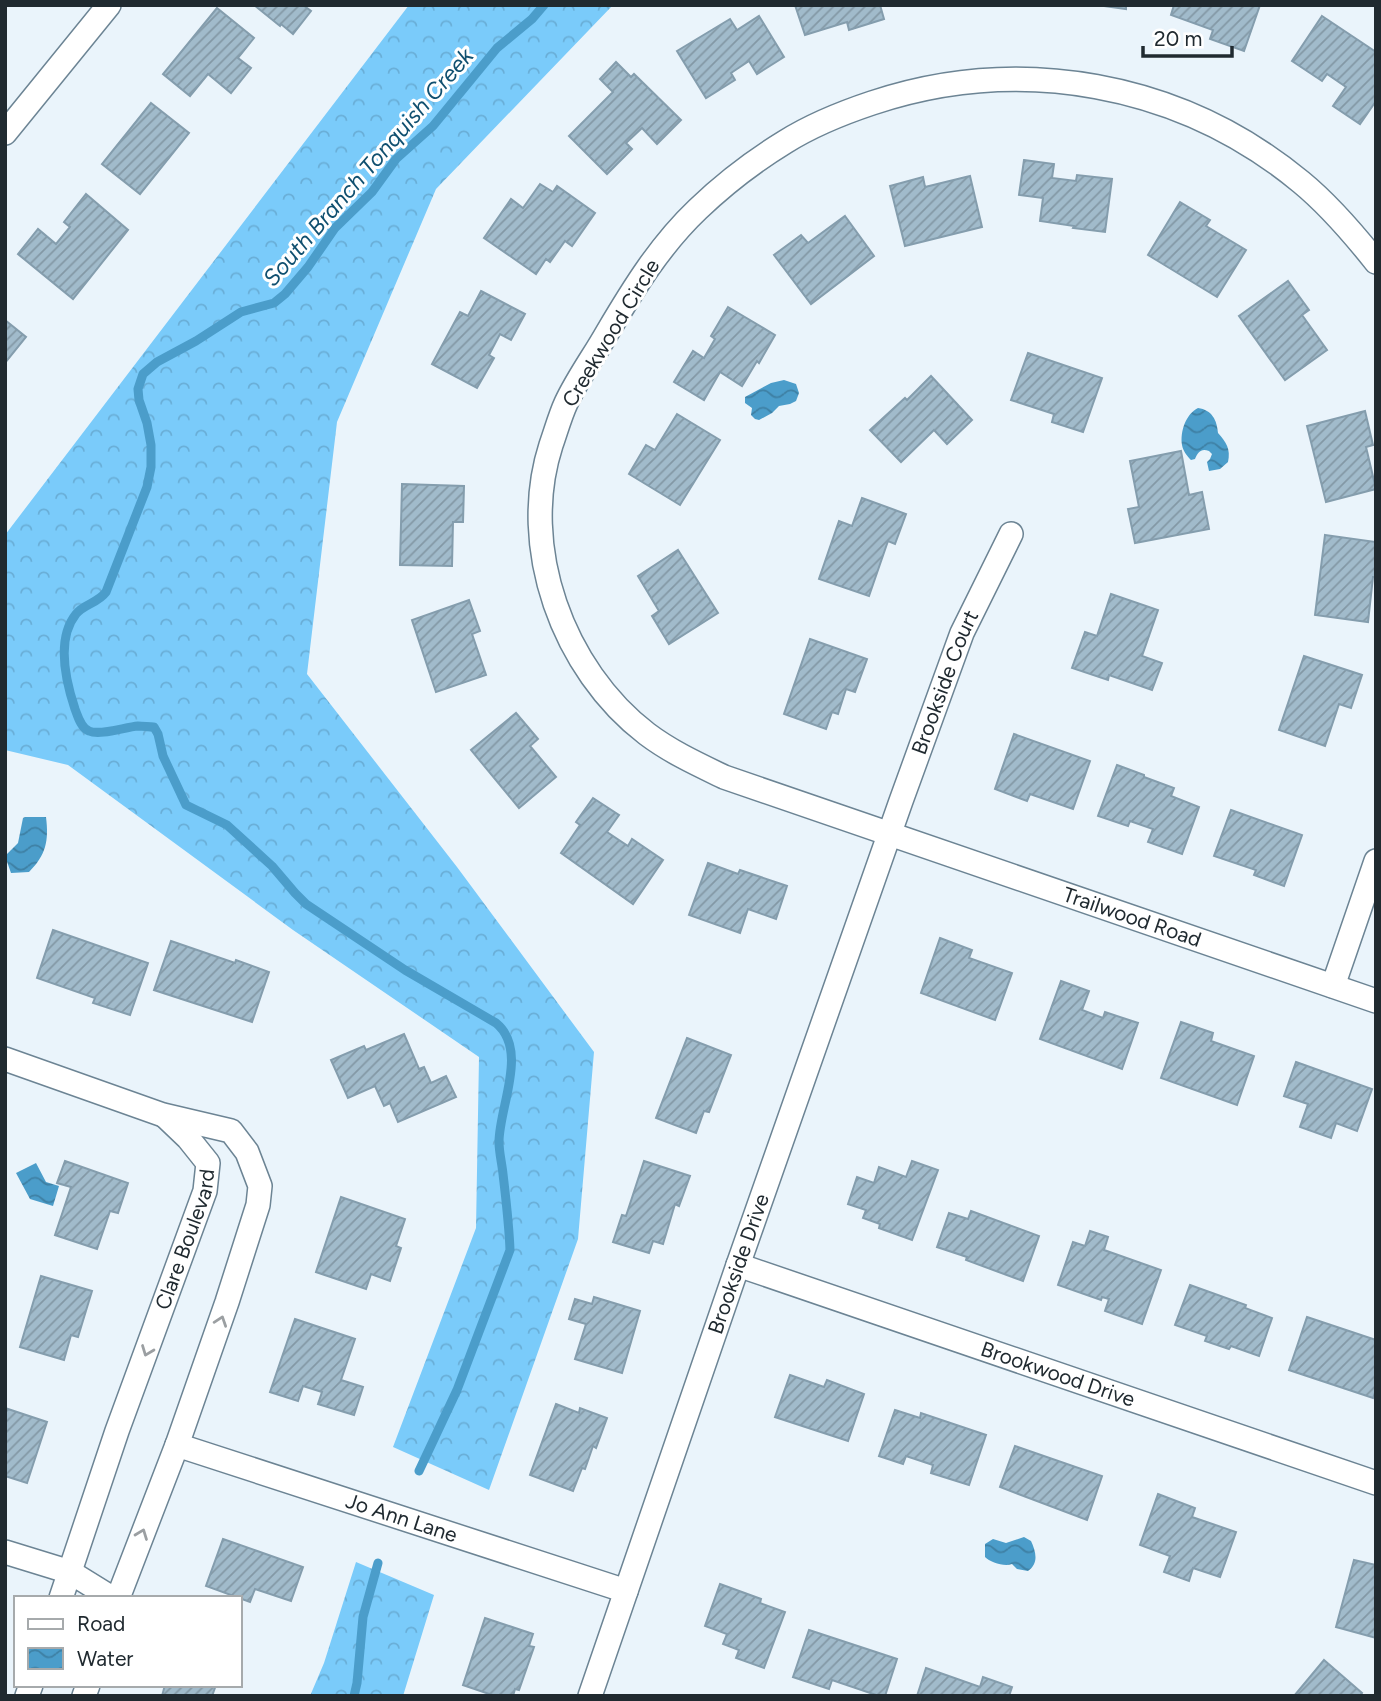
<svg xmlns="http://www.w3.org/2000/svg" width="1381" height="1701" viewBox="0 0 1381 1701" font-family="Figtree,sans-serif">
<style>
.forest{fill:url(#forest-crowns)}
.water{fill:url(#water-waves)}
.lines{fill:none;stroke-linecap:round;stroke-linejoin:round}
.stream{stroke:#4b9dca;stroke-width:9}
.building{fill:url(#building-hatch);stroke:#849dad;stroke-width:2}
.street-casing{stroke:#6c8494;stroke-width:26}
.street{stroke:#fff;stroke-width:23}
.oneway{stroke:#9b9fa2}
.labels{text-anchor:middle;stroke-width:6;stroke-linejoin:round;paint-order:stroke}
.street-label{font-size:21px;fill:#202a30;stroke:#fff}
.water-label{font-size:23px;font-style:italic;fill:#105070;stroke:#fff}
</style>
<defs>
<pattern id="forest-crowns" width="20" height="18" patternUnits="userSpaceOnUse" patternTransform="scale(1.75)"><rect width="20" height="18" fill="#7acbfa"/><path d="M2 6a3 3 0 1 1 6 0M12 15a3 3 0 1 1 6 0" fill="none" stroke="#69aed7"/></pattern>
<pattern id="water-waves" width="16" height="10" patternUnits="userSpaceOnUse" patternTransform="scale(1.75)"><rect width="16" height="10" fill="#4b9dca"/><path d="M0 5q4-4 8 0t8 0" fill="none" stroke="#3e80a4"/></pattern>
<pattern id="building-hatch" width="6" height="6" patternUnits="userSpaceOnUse" patternTransform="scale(1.75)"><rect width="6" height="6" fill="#a1bbcb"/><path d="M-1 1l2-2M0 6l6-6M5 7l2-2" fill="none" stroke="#8398a5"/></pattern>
</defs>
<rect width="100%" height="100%" fill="#eaf4fb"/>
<g class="forest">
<polygon points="409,5 613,5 436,189 337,422 307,674 457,867 594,1052 578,1239 489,1490 393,1447 476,1228 479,1057 293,930 68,765 5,750 5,535"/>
<polygon points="356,1562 434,1595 403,1696 310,1696 324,1663"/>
</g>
<g class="water">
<polygon points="784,380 796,384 799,393 796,401 790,404 779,406 772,413 759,420 755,419 751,415 752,408 745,403 745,397 771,383"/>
<path d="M1198 408C1212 410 1217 420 1218 433 1226 442 1231 449 1228 462L1220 469 1209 471 1207 462 1210 459 1212 454 1209 451C1201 448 1198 452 1195 459L1191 460C1187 456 1183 451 1182 445 1180 431 1186 414 1198 408Z"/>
<path d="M25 817H46C49 841 46 855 29 872L11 873 5 856 18 843 23 818Z"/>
<polygon points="36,1163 46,1182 59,1186 53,1206 30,1199 16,1173"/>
<path d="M1024 1537 1031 1541C1036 1552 1039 1563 1028 1571L1017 1569 1012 1564C1004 1567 990 1562 985 1557V1544L993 1539 1006 1543Z"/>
</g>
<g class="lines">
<g class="stream">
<path d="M419 1471 457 1390 510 1250C509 1224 506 1200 503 1174 502 1164 499 1152 499 1142 499 1107 529 1050 496 1023L405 970 306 904 295 893 272 866 227 825 186 805 163 756 158 734 154 727C149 727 143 726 138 726 125 727 100 736 89 731 81 728 78 717 75 709 66 682 56 639 76 614 84 604 98 603 106 592L147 487 151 467V445L147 423 139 400 138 389 143 374 157 362 196 341 241 312 274 303 285 294 308 267 335 228 372 192 396 159 433 126 497 48 532 19 544 5"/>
<polyline points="354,1696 357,1683 363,1617 378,1563"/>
</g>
</g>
<g class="building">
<polygon points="254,5 303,5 311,11 293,34 281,24 280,26"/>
<polygon points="795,5 880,5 884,19 849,30 847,22 805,35"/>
<polygon points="1097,5 1126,5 1126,9"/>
<polygon points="1174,5 1260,5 1244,51 1210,39 1213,30 1171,15"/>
<polygon points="217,8 254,38 238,58 251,68 231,93 208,74 190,96 163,74"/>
<polygon points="759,16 784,57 757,74 749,61 731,73 735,80 706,98 677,51 730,19 737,30"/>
<polygon points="1322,16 1376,52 1376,101 1360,124 1333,106 1346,87 1327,74 1322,81 1292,61"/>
<polygon points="616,62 631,77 634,74 681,120 657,144 642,128 626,143 632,149 607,174 569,136 613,92 600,79"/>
<polygon points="151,103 189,133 140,194 102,164"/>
<polygon points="1024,160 1054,164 1052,178 1076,181 1077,175 1112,179 1105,232 1073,228 1074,226 1040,221 1043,198 1019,195"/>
<polygon points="970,176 982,227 905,246 890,186 923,177 925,187"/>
<polygon points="540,184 553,192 557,186 595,213 572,246 565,241 550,262 546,259 536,274 484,238 511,199 523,208"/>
<polygon points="86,194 128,230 73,299 18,254 38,229 56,244 70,227 64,222"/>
<polygon points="1180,202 1210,220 1206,226 1246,250 1217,297 1148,255"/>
<polygon points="845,216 874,256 811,304 774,255 801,235 808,243"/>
<polygon points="1288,281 1309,310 1302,315 1327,350 1285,380 1239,316"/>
<polygon points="481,291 525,314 511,340 500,334 489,355 494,358 477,388 432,364 460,312 468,316"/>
<polygon points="728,307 775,335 759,363 757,361 742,386 720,372 704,400 674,382 693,351 704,358 715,339 711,336"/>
<polygon points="5,320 26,337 5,363"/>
<polygon points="1028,353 1102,378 1083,432 1052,422 1054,414 1011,400"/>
<polygon points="931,376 972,420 947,444 934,430 901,462 870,430 905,398 907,400"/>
<polygon points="1365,411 1373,445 1366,447 1376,489 1326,502 1307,426"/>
<polygon points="677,414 720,440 680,505 629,474 646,445 655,450"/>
<polygon points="1181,451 1189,495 1202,492 1209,529 1135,543 1128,509 1139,507 1130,461"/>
<polygon points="402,484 464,486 463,522 453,522 452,566 400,565"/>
<polygon points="862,498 906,514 895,544 888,541 869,596 819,579 839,521 852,526"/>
<polygon points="1325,535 1376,542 1376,577 1373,577 1368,622 1315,615"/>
<polygon points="678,550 718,613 669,644 652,616 659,611 638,576"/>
<polygon points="1111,594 1158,610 1142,656 1162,663 1152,690 1109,675 1108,680 1072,668 1085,632 1097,636"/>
<polygon points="469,600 480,631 472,634 486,675 436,692 412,620"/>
<polygon points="810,639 867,659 855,692 846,689 838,714 832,712 826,729 784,714"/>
<polygon points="1304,656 1362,675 1351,708 1339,704 1325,746 1279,730"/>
<polygon points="516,713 538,739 530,746 556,777 519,808 471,750"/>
<polygon points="1014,734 1090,761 1073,809 1030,794 1027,801 995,789"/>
<polygon points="1117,765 1144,775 1144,777 1174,788 1171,796 1199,807 1182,854 1148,842 1153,829 1130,821 1128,826 1098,816"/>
<polygon points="593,798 619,815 607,832 628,846 632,839 663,860 633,904 561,853 580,825 576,822"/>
<polygon points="1231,810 1302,835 1284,886 1254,875 1256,870 1214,856"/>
<polygon points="708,863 738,874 740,870 787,886 776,919 748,909 740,933 689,915"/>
<polygon points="53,930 148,963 130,1015 93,1003 95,998 37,978"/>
<polygon points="940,938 972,950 969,958 1012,973 995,1020 921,993"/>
<polygon points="171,941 235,963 236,960 269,972 252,1022 154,990"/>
<polygon points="1061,981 1089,991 1082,1010 1103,1018 1105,1012 1138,1023 1122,1069 1040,1039"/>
<polygon points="1181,1022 1213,1033 1211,1041 1254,1056 1237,1105 1161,1078"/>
<polygon points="404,1034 419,1069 424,1067 431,1083 446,1076 456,1097 398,1122 390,1103 384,1106 375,1086 348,1098 331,1060 364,1046 366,1050"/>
<polygon points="687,1038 731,1055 709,1112 704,1111 696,1133 656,1118"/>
<polygon points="1296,1062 1372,1089 1357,1131 1336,1123 1331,1138 1300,1127 1308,1104 1284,1096"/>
<polygon points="65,1161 128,1183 118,1213 110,1211 97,1249 55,1235 71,1187 57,1183"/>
<polygon points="644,1161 690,1176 679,1206 675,1204 663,1244 653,1241 649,1253 613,1242 622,1215 626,1216"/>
<polygon points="912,1161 938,1170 912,1240 879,1228 880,1224 863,1218 866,1210 848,1204 857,1177 874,1183 879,1167 906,1177"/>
<polygon points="341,1197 405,1219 396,1246 401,1248 390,1281 371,1274 366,1289 316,1272"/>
<polygon points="971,1211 1039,1236 1023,1281 966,1260 967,1257 937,1247 949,1213 968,1219"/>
<polygon points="1090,1231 1108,1237 1104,1250 1161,1270 1142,1324 1105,1311 1109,1299 1102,1297 1101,1300 1058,1285 1073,1242 1085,1246"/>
<polygon points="41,1276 92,1291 78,1337 71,1335 64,1360 20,1347"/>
<polygon points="1190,1285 1246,1305 1245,1308 1272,1318 1259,1356 1231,1346 1229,1349 1205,1341 1207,1336 1175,1325"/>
<polygon points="594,1297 640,1311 622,1373 575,1359 586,1324 569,1319 575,1299 592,1304"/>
<polygon points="1307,1317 1376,1340 1376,1390 1373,1398 1289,1370"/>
<polygon points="295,1319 355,1339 341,1380 363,1387 354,1415 318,1404 322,1392 303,1386 298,1401 270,1392"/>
<polygon points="790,1375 824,1387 827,1380 864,1394 848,1441 775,1417"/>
<polygon points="556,1404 579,1413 580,1408 607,1418 596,1448 593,1446 585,1469 582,1468 573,1491 530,1475"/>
<polygon points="5,1408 47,1422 27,1483 5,1476"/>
<polygon points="895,1410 920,1418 921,1413 986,1435 969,1485 931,1473 933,1465 906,1456 903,1464 879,1456"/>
<polygon points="1015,1446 1102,1476 1087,1520 1000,1487"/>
<polygon points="1158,1494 1195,1508 1192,1517 1236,1532 1220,1577 1193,1568 1189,1581 1164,1572 1170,1556 1140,1545"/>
<polygon points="223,1539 303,1567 291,1601 255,1589 250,1602 206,1586"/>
<polygon points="1354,1560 1376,1565 1376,1638 1336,1627"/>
<polygon points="720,1584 761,1599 760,1603 785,1612 764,1668 736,1658 739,1650 723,1644 727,1634 705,1626"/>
<polygon points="485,1618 533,1634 529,1646 534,1647 519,1690 515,1689 513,1696 495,1696 463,1685"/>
<polygon points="809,1630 897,1659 885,1696 879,1696 832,1680 829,1689 793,1677"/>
<polygon points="1324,1660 1362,1693 1360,1696 1294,1696"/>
<polygon points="926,1668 980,1687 983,1677 1012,1687 1009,1696 917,1696"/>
<polygon points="165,1685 216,1685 212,1696 162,1696"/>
</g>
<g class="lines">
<g class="street-casing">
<g id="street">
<polyline points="5,133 109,5"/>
<path id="s1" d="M1376 262C1353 233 1329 205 1301 182 1180 82 1019 54 872 103 842 113 812 125 785 142 754 161 724 184 698 209 660 245 633 289 607 333 594 356 577 379 566 403 560 416 556 431 551 445 518 547 563 670 647 734 671 752 697 764 724 777L1376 1001"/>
<polyline points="1333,986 1376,861"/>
<polyline points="5,1059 163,1115 231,1131 247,1152 260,1186 258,1205 227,1302 177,1445 118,1598"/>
<path id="s2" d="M738 1265 1376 1483"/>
<path id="s3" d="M177 1445 626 1591"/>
<polyline points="5,1552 70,1572 112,1598"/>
<path id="s4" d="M61 1598 117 1431 205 1191 208 1163 188 1138 166 1117"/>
<polyline points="27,1696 31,1685"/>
<polyline points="84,1696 88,1685"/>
<path id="s5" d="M590 1696 738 1265 901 801 962 633 1011 534"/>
</g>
</g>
<use href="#street" class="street"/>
</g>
<defs><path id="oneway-chevron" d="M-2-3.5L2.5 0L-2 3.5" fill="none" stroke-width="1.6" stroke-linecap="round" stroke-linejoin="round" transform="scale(1.75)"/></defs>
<g class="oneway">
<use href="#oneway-chevron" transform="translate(221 1321) rotate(-71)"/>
<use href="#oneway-chevron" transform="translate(147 1351) rotate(111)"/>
<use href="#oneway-chevron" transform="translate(142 1534) rotate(-69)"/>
</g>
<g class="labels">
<g class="street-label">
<text transform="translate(611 333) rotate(-59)" y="7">Creekwood Circle</text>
<text dy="7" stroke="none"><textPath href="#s5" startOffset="1074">Brookside Court</textPath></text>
<text dy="7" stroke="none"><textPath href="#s1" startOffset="1894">Trailwood Road</textPath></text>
<text dy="7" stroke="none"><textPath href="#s4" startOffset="380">Clare Boulevard</textPath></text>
<text dy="7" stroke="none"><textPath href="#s5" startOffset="457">Brookside Drive</textPath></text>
<text dy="7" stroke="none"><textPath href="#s2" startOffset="338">Brookwood Drive</textPath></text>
<text dy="7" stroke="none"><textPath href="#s3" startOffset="236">Jo Ann Lane</textPath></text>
</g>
<g class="water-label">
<text transform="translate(368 167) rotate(-49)" y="8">South Branch Tonquish Creek</text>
</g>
</g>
<rect width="1381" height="1701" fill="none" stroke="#202a30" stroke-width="14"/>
<rect x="14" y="1596" width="228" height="91" fill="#ffffff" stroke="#a6aaac" stroke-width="2"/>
<rect x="28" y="1619" width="35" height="10" fill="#ffffff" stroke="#a6aaac" stroke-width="2"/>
<text x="77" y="1631" font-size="21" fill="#202a30">Road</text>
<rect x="28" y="1648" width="35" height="21" fill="url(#water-waves)" stroke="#a6aaac" stroke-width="2"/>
<text x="77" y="1666" font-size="21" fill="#202a30">Water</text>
<path d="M1143 46v10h89v-10" fill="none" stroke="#202a30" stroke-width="3.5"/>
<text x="1154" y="46" font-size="21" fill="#202a30" stroke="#ffffff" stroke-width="5" paint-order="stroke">20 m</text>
</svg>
